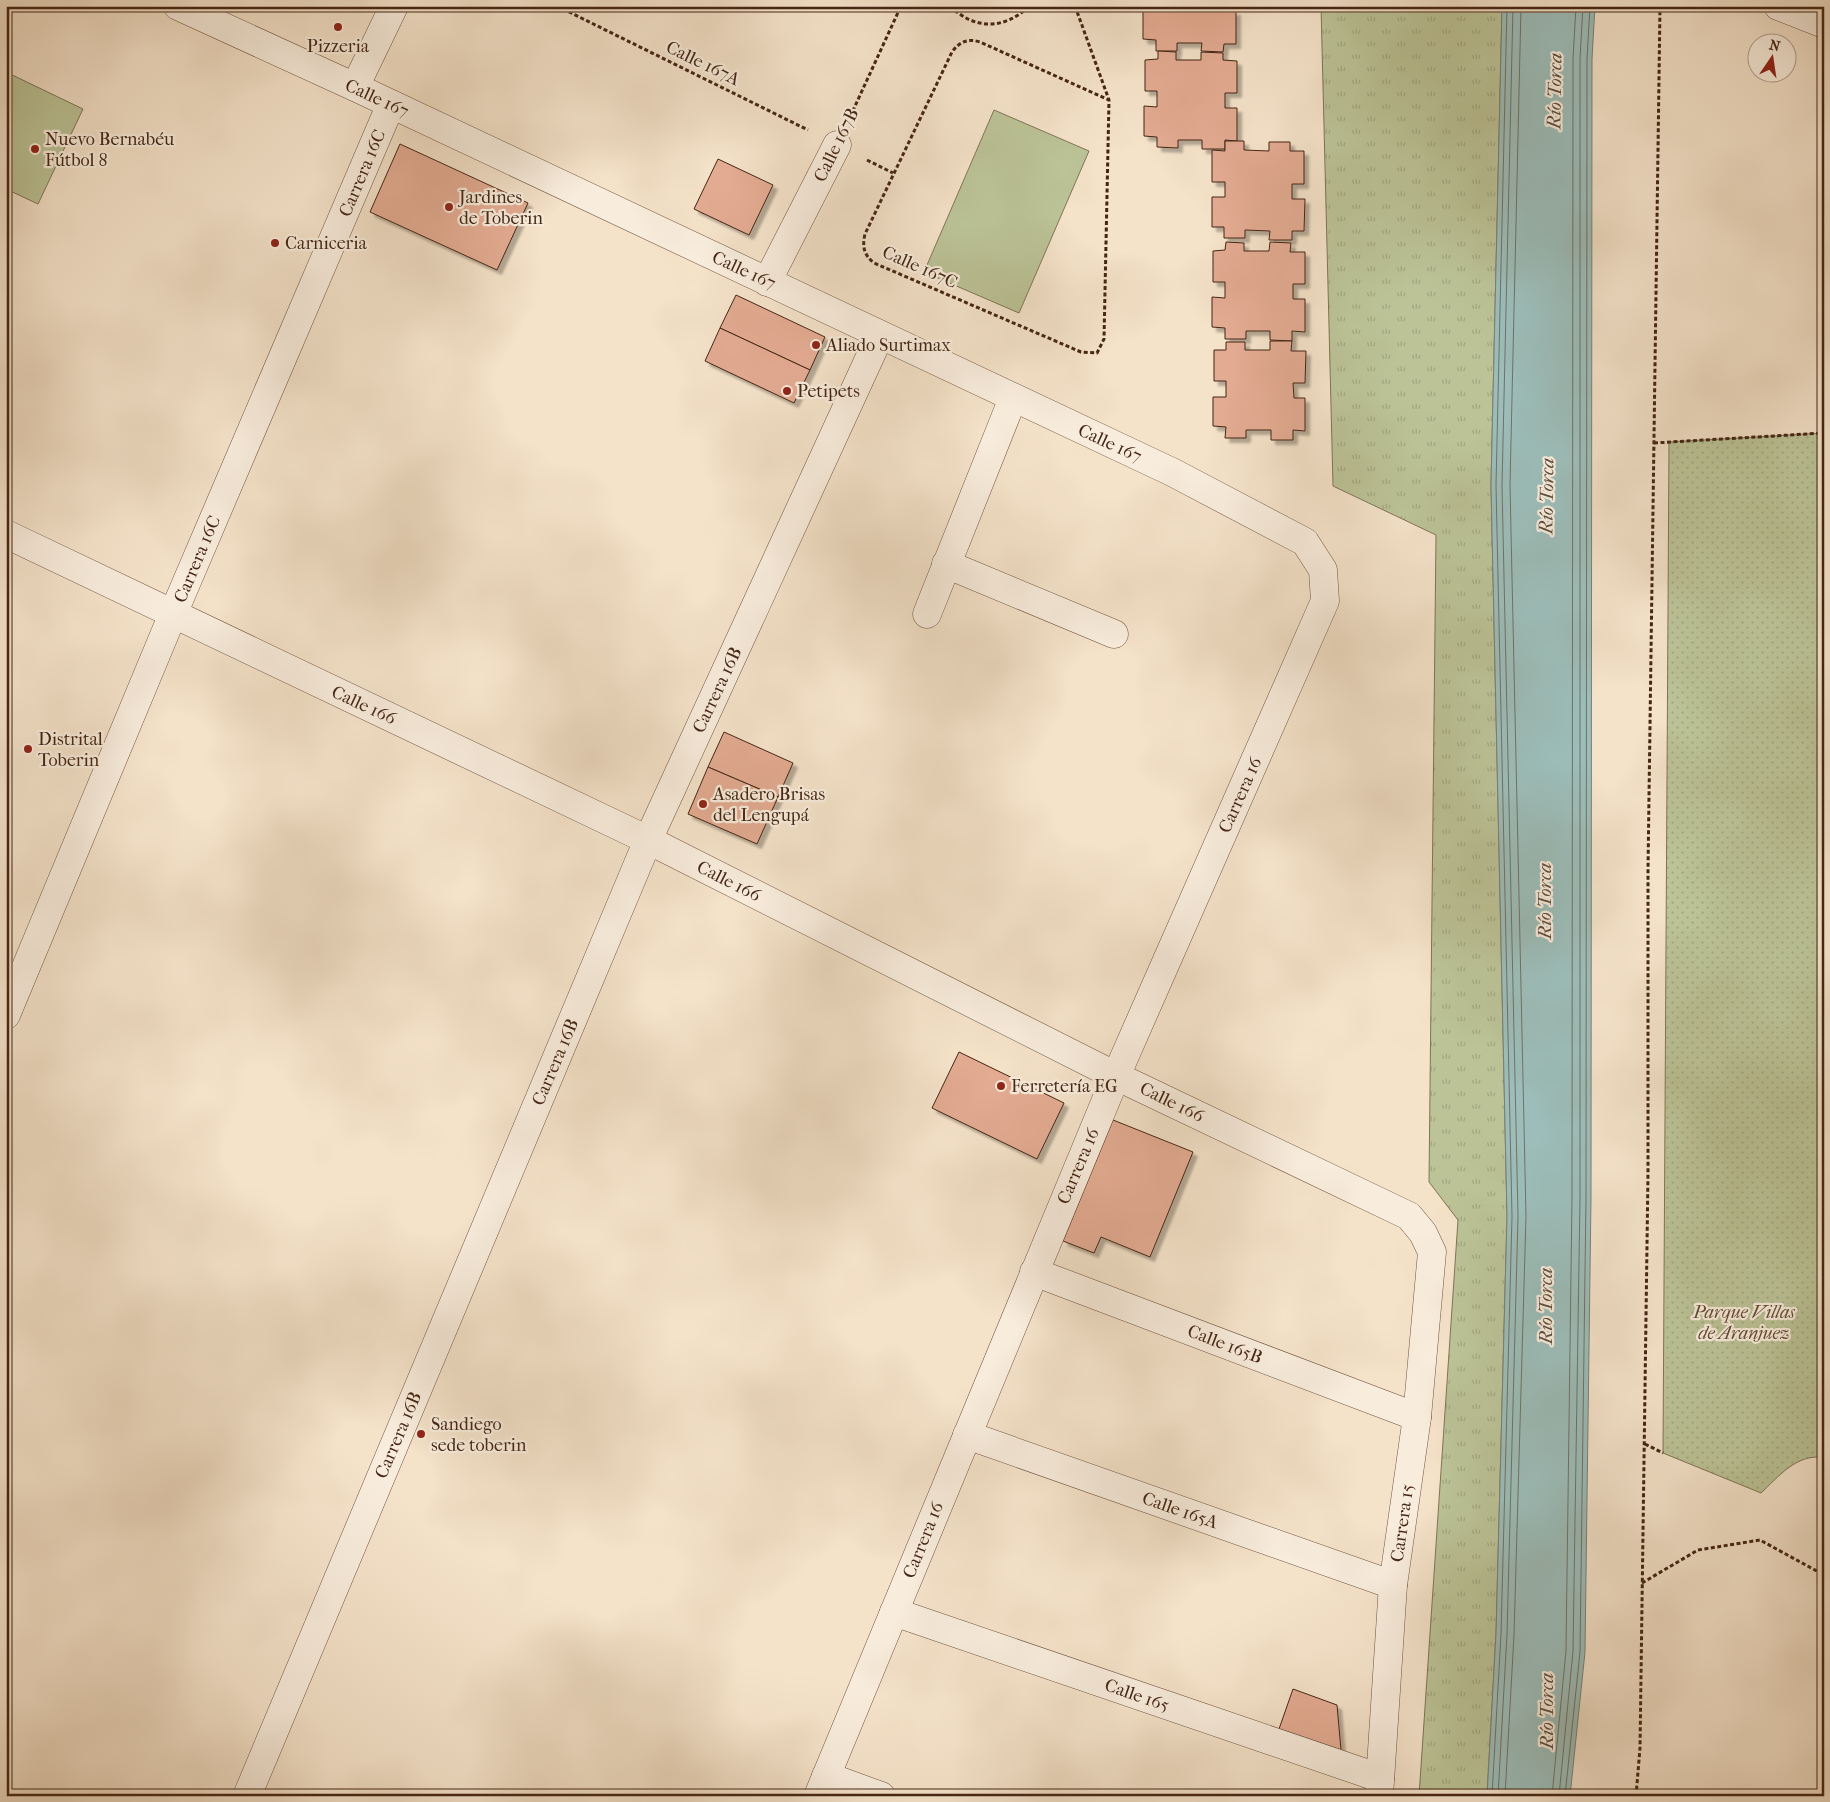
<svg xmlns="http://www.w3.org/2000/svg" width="1830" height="1802" viewBox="0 0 1830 1802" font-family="'IM FELL French Canon',serif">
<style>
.grass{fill:url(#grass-tufts);stroke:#807456}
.park{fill:url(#park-dots);stroke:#807456}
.garden{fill:#bbc397;stroke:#807456}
.water{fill:#9cbdb9;stroke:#798177}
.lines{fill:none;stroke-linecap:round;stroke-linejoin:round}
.shore{stroke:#707267;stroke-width:1}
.building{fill:#e3ab92;stroke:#452615;filter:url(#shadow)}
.minor-casing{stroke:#715542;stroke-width:29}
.path{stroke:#452615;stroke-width:3;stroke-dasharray:4 2.5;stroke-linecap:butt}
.minor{stroke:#f8ecdc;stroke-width:28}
.poi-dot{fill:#8f2418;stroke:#f8ecdc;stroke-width:2}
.labels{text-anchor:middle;stroke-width:4.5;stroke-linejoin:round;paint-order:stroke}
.poi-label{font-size:18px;fill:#452615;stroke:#f8ecdc;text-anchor:start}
.street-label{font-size:18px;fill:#452615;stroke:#f8ecdc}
.park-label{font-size:18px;font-style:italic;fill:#624d36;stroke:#f8ecdc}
.water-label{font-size:19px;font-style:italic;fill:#5b4c3e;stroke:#f8ecdc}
</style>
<defs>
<pattern id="grass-tufts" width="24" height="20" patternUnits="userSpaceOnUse" patternTransform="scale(1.25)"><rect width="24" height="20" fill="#bbc397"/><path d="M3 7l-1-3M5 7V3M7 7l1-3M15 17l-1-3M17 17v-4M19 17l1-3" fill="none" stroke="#a2a781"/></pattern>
<pattern id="park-dots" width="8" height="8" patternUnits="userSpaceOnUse" patternTransform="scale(1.25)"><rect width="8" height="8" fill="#bbc397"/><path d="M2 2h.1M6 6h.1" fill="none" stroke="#a2a781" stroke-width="1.8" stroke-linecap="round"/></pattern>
<filter id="shadow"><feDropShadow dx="4.5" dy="4.5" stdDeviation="1" flood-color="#0004"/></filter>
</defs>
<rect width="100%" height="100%" fill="#f4e2c9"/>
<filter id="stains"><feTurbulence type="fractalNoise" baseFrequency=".004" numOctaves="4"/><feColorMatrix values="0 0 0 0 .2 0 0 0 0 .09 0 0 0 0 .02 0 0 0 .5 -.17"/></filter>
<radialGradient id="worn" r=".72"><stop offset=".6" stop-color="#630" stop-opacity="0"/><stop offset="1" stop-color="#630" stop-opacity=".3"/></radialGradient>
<polygon class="grass" points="1321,6 1502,6 1491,485 1507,1216 1496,1634 1487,1796 1419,1796 1458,1220 1429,1182 1436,535 1333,486"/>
<path class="park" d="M1824 433V1458C1798 1452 1777 1478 1761 1493L1663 1453 1669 442Z"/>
<g class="garden">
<polygon points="6,72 83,109 38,204 6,189"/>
<polygon points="994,110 1089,151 1019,313 924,272"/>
</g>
<polygon class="water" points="1502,6 1595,6 1592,59 1591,1198 1585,1652 1570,1796 1487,1796 1496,1634 1507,1216 1491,485"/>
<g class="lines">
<g class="shore">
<polyline points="1492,1796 1501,1634 1512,1216 1496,485 1507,6"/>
<polyline points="1498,1796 1507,1634 1518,1216 1502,485 1513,6"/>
<polyline points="1505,1796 1514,1635 1526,1216 1510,485 1521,6"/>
<polyline points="1552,1796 1566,1651 1572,1198 1573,59 1576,6"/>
<polyline points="1559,1796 1573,1651 1580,1198 1580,59 1583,6"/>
<polyline points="1565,1796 1580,1652 1586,1198 1587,59 1590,6"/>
</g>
</g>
<g class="building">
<polygon points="1156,6 1224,6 1224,11 1236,11 1236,44 1224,44 1223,52 1201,51 1202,43 1177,43 1177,51 1156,51 1156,40 1143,39 1143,10 1156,10"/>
<polygon points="1158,51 1176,52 1176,60 1201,60 1201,52 1223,53 1223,60 1237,61 1237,93 1225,93 1225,108 1237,108 1237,141 1225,140 1225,149 1202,149 1202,140 1178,140 1178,148 1157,147 1157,137 1144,136 1144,106 1157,107 1157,91 1145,91 1145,60 1158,59"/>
<polygon points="1225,141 1244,141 1244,150 1269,151 1269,142 1290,142 1290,151 1304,151 1304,184 1292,184 1292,199 1305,199 1304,231 1292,231 1292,240 1269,240 1270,231 1245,230 1245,238 1224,238 1224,227 1212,227 1212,197 1225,197 1225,182 1212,182 1212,150 1225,151"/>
<polygon points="400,144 528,203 497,270 370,212"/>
<polygon points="718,159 773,185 749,235 694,209"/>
<polygon points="1226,242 1244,243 1244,251 1269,251 1270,242 1291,243 1290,252 1305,252 1305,284 1293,284 1293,299 1305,299 1305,332 1292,331 1292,341 1270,340 1270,331 1246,331 1246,339 1225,339 1225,328 1212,327 1212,297 1225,298 1225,282 1213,282 1213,251 1225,250"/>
<polygon points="736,295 825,337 810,370 720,328"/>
<polygon points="720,328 810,370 794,403 705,361"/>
<polygon points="1270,341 1292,341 1291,351 1306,351 1305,383 1293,383 1294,398 1305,398 1305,431 1293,430 1293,440 1271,440 1271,430 1246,430 1246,438 1225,438 1226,427 1213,426 1213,397 1226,397 1226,381 1214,381 1214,350 1226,350 1226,342 1245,342 1245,350 1270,350"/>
<polygon points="724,732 793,763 778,797 708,767"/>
<polygon points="708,767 778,797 757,844 688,814"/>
<polygon points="959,1052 1064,1103 1037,1159 932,1108"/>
<polygon points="1113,1120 1193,1152 1150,1257 1101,1237 1094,1253 1063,1241"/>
<polygon points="1293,1689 1337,1705 1341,1750 1279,1729"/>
</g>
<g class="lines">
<g class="minor-casing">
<g id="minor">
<polyline points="178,6 355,87 1172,472 1305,542 1323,570 1325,601 1116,1076 818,1796"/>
<polyline points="1778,6 1824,24"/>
<polyline points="355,87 394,6"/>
<polyline points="767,282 837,145"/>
<polyline points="6,534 648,840 1116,1076 1409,1216 1423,1233 1432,1252 1417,1417 1393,1585 1379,1796"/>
<polyline points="946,564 1114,634"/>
<polyline points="927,614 1013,398"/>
<polyline points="6,1015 173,614 391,104"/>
<polyline points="1034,1272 1417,1417"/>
<polyline points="967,1435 1393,1585"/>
<polyline points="894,1612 1380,1778"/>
<polyline points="826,1776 881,1796"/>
<polyline points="247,1796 648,840 880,335"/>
</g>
</g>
<g class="path">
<polyline points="557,6 808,130"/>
<path d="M950 6C974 30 1005 30 1029 6"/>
<path d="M1075 6 1109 100 1104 339 1097 353 1081 352 874 263C864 255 862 247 865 234L952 52C959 42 968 38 980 42L1109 100"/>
<polyline points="850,117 901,6"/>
<polyline points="867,160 893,173"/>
<polyline points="1654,443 1824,433"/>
<polyline points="1645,1444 1663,1453"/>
<polyline points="1642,1583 1698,1550 1760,1540 1824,1575"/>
<polyline points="1636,1796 1640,1748 1648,1173 1648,869 1660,6"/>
</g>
<use href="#minor" class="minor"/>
</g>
<g class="poi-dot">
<circle cx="338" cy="27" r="5"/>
<circle cx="35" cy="149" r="5"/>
<circle cx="449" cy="207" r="5"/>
<circle cx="275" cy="243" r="5"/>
<circle cx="816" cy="345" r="5"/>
<circle cx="787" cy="391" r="5"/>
<circle cx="28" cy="749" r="5"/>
<circle cx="703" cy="804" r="5"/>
<circle cx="1001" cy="1086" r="5"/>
<circle cx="421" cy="1434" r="5"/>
</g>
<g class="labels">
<g class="poi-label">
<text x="338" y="52" text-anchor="middle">Pizzeria</text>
<text x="45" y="145">Nuevo Bernabéu<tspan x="45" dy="21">Fútbol 8</tspan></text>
<text x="459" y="203">Jardines<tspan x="459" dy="21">de Toberin</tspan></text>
<text x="285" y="249">Carniceria</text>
<text x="826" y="351">Aliado Surtimax</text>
<text x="797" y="397">Petipets</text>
<text x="38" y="745">Distrital<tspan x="38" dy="21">Toberin</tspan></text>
<text x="713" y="800">Asadero Brisas<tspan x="713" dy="21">del Lengupá</tspan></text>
<text x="1011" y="1092">Ferretería EG</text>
<text x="431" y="1430">Sandiego<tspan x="431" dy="21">sede toberin</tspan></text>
</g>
<g class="street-label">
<text transform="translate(703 63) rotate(26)" y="6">Calle 167A</text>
<text transform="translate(377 98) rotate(25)" y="6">Calle 167</text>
<text transform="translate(836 145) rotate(-64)" y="6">Calle 167B</text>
<text transform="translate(362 173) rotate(-67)" y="6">Carrera 16C</text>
<text transform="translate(920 267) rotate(24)" y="6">Calle 167C</text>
<text transform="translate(744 270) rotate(25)" y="6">Calle 167</text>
<text transform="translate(1110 443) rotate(25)" y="6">Calle 167</text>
<text transform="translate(197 559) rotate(-67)" y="6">Carrera 16C</text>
<text transform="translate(717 690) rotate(-65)" y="6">Carrera 16B</text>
<text transform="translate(364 705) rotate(25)" y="6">Calle 166</text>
<text transform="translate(1240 795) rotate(-66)" y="6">Carrera 16</text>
<text transform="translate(729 881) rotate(27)" y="6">Calle 166</text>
<text transform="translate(555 1062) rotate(-67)" y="6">Carrera 16B</text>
<text transform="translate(1172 1102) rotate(26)" y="6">Calle 166</text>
<text transform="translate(1078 1166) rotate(-67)" y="6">Carrera 16</text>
<text transform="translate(1225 1344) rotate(21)" y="6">Calle 165B</text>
<text transform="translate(398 1435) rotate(-67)" y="6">Carrera 16B</text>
<text transform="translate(1180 1510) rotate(19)" y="6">Calle 165A</text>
<text transform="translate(1402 1523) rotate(-82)" y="6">Carrera 15</text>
<text transform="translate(923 1540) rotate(-68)" y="6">Carrera 16</text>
<text transform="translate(1137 1695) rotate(19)" y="6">Calle 165</text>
</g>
<g class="park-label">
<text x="1744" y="1318">Parque Villas<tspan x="1744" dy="21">de Aranjuez</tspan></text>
</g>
<g class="water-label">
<text transform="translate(1554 91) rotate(-89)" y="7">Río Torca</text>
<text transform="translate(1546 496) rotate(-89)" y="7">Río Torca</text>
<text transform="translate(1544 901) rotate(-90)" y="7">Río Torca</text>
<text transform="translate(1545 1306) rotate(-90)" y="7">Río Torca</text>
<text transform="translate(1546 1711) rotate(-90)" y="7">Río Torca</text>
</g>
</g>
<rect width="1830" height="1802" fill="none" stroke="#f4e2c9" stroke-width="25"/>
<rect x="8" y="8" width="1815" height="1787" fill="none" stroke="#452615" stroke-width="2.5"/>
<rect x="12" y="12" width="1805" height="1777" fill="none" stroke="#452615"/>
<g transform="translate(1772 58) rotate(13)"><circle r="24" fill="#f8ecdc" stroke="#b09d8c"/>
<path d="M0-4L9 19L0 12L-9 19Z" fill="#8f2418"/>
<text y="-8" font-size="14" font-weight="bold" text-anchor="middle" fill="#452615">N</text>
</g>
<rect width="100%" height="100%" filter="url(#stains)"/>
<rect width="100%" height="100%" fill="url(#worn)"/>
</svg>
